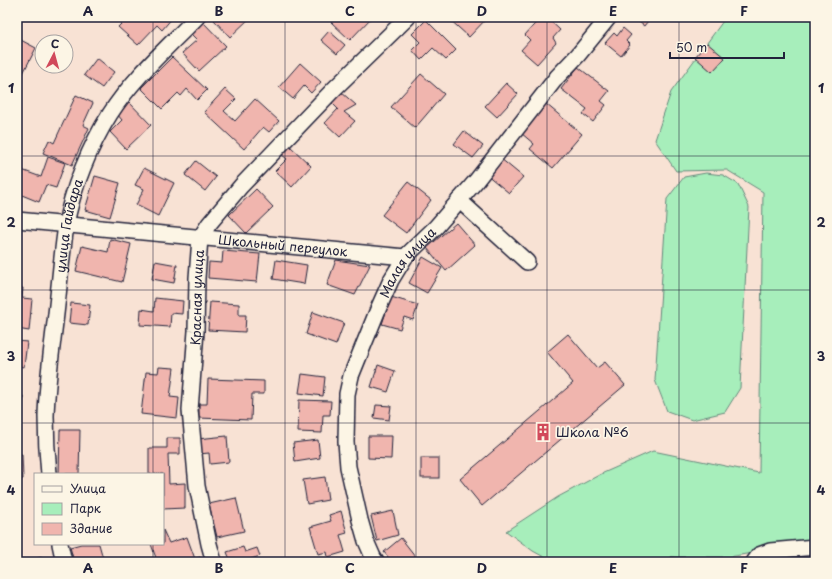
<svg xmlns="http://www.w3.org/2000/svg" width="832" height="579" viewBox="0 0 832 579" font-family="'Playpen Sans',sans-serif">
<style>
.green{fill:#a7eebb;stroke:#64887b}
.building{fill:#f0b5ae;stroke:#22223b}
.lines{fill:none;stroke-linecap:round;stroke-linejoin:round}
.minor-casing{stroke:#22223b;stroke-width:18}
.minor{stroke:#fcf5e5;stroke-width:15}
.grid{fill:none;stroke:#22223b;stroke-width:1;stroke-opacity:0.55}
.labels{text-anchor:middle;stroke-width:3.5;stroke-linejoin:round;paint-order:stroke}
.street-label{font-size:13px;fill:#22223b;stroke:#fcf5e5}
.poi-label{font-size:13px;fill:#22223b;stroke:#fcf5e5;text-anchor:start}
.neatline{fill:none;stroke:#22223b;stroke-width:1.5}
.grid-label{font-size:13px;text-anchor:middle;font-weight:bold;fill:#22223b}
</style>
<rect width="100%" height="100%" fill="#f8e2d4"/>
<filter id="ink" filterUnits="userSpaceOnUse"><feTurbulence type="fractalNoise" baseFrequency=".025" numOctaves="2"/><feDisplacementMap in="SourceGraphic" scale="8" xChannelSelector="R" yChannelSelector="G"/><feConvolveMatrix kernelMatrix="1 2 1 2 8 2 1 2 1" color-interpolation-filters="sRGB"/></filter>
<g filter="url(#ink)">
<g class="green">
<polygon points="726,17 815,17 815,542 729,557 679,557 659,562 553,562 533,551 506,531 558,497 601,474 653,451 759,473 763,192 727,170 676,171 655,140 671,92"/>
<polygon points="706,173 723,175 738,184 749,207 740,388 725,412 692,420 667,411 655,380 667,199 684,177"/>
</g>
<g class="building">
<polygon points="128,17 173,17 162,30 157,25 138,45 118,27"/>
<polygon points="217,17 251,17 230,37 214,20"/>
<polygon points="336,17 372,17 350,40 331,22"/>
<polygon points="447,17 488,17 469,37"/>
<polygon points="541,17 546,17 560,30 553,38 556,43 537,64 521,50 530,40 525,35"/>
<polygon points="633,17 651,17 644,26"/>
<polygon points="426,20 456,50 446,60 433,48 421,60 412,50 420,42 412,34"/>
<polygon points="203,22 226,46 199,71 182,53 197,40 191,34"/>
<polygon points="623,28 631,35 626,41 630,45 621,56 605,43 614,33 617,36"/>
<polygon points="329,31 345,45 337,54 321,40"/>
<polygon points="17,38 36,48 20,79 17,77"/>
<polygon points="707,43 725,58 712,72 695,57"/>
<polygon points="172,57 207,90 197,100 187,89 181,96 178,93 162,109 141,88"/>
<polygon points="97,58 114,72 102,88 84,75"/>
<polygon points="300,63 321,82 311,93 304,86 293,99 279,87"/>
<polygon points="578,67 609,91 601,101 606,105 593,122 583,114 587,109 561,89"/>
<polygon points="421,74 444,94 415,128 391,107"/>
<polygon points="506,83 518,94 497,117 485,106"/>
<polygon points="225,89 236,99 224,111 235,121 255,99 279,121 269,132 263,127 244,149 204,112"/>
<polygon points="341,92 356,105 344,112 355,121 340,137 325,123 338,109 332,103"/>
<polygon points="76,95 93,103 83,125 89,128 72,165 43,153 49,140 54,143"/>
<polygon points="129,102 151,125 126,149 110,132 122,120 117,114"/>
<polygon points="546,104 582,134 553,168 530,149 534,144 521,133"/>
<polygon points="464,131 483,146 473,158 454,144"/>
<polygon points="289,145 311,166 292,187 275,171 287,159 281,154"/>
<polygon points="48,157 65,163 56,188 46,185 39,202 17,193 17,176 19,169 41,177"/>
<polygon points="500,158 523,177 509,193 486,174"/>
<polygon points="196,161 216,177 205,191 185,175"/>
<polygon points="144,168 174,183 158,216 136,205 144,189 135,185"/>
<polygon points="95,176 120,183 110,217 85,210"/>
<polygon points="408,182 431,200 406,233 382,215"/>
<polygon points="256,189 273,207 246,233 229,215"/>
<polygon points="456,223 475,245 446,271 427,248"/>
<polygon points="110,239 131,244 122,282 76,271 82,246 108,252"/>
<polygon points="223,251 260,254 257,282 208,278 209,262 222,263"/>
<polygon points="423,257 442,268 427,293 409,283"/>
<polygon points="276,260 307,265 304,284 273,279"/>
<polygon points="336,260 370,265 355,295 327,285"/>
<polygon points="155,261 177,265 174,283 152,279"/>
<polygon points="17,288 23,288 22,298 32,299 29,331 17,329"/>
<polygon points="391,297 418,305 413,320 404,317 400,329 382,324"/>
<polygon points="155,298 183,301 182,314 171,313 170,327 140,325 141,309 154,311"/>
<polygon points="210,302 239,304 239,315 246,315 245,332 208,330"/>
<polygon points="71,303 90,305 88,325 69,323"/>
<polygon points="313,312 344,323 336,345 306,334"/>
<polygon points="568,334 597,368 605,362 625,385 482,506 460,479 573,383 547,352"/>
<polygon points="17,341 27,342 24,367 17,366"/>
<polygon points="378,365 395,371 388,392 371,387"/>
<polygon points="159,367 174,368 170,397 179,398 177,418 141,414 146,372 158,373"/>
<polygon points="302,374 325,377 323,396 299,393"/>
<polygon points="208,379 264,381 264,394 252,394 251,420 199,418 199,404 207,404"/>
<polygon points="17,396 23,396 21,421 17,421"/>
<polygon points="299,400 331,401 330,415 323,415 322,433 298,432"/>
<polygon points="376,405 391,406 389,420 374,418"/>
<polygon points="60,430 80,430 79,474 59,474"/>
<polygon points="227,436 229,462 210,464 209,453 199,454 197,439"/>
<polygon points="368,436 392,436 391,459 368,458"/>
<polygon points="167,438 180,438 180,454 168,454 169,484 185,483 185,508 163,509 163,474 149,474 149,448 167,448"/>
<polygon points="318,440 320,458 295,462 293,443"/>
<polygon points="22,454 23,479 17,479 17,455"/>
<rect x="421" y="458" width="18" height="20"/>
<polygon points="325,477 328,500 307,504 303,480"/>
<polygon points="236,498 244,531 217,537 209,504"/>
<polygon points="341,511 347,533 340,535 345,552 328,557 327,552 318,554 310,527 331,521 329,515"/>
<polygon points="393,511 398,535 377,541 371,516"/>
<polygon points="163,530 169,543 187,537 195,559 200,557 202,562 143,562 156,558 151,544 163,544"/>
<polygon points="401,538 419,561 418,562 392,562 384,552"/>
<polygon points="81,544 99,544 104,562 74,562 70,547"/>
<polygon points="243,547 245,552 257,548 260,556 251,559 252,562 231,562 227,552"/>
<polygon points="42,557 43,562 25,562"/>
<polygon points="671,557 731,560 731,562 671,562"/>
</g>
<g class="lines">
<g class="minor-casing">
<g id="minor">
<polyline points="459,200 527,262"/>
<path id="s1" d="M17 220 405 257"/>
<path id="s2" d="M49 474C47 455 46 436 46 416 47 379 53 342 57 305 60 279 62 252 66 226 71 191 91 144 110 114 132 79 168 47 197 17"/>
<polyline points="60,544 64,562"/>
<path id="s3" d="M214 562 209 544 197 486 190 410 196 331 197 278 200 238 209 224 241 186 334 89 408 17"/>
<path id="s4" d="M376 562 373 557 366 541 360 520 348 467 346 442 347 394 351 376 379 307 391 280 405 257 436 227 476 181 557 77 578 55 609 17"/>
<polyline points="754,562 759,555 770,551 815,547"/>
</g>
</g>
<use href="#minor" class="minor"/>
</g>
</g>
<path class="grid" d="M153 17V474M285 17V562M416 17V562M547 17V562M679 17V562M17 156H815M17 290H815M17 423H815M153 544V562"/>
<defs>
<g id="building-bare" transform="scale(1.38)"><path d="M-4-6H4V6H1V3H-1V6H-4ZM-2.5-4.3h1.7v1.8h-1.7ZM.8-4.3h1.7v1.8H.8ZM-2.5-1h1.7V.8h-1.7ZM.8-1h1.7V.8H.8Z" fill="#d1495b" stroke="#fcf5e5" stroke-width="2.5" paint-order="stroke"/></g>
</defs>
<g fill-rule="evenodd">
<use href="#building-bare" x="543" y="432"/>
</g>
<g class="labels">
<g class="street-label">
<text dy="5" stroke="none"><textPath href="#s2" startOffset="250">улица Гайдара</textPath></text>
<text dy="5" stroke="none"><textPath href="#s1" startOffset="267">Школьный переулок</textPath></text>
<text dy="5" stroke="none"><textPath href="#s4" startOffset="319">Малая улица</textPath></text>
<text dy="5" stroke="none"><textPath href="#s3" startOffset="267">Красная улица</textPath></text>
</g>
<g class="poi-label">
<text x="556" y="437">Школа №6</text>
</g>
</g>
<rect width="832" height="579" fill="none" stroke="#fcf5e5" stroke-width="44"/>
<rect x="34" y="473" width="130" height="72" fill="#fcf5e5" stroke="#a5a1a1"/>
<rect x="42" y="486" width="20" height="6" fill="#fcf5e5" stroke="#a5a1a1"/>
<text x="70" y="493" font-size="12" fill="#22223b">Улица</text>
<rect x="42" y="503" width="20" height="12" fill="#a7eebb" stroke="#a5a1a1"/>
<text x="70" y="513" font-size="12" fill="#22223b">Парк</text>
<rect x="42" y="523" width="20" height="12" fill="#f0b5ae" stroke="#a5a1a1"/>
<text x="70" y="533" font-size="12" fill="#22223b">Здание</text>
<g transform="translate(54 54) rotate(6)"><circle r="19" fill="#fcf5e5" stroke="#a5a1a1"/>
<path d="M0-3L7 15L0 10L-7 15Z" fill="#d1495b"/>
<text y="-6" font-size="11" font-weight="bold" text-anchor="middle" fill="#22223b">С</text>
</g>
<path d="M670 52v6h114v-6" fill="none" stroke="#22223b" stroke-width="2"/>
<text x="676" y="52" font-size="12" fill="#22223b" stroke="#fcf5e5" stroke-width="3" paint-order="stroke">50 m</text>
<rect x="22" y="22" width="788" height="535" class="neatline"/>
<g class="grid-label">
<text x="88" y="16">A</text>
<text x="219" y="16">B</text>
<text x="350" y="16">C</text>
<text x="482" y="16">D</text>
<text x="613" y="16">E</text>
<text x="744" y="16">F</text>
<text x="11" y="93">1</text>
<text x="821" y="93">1</text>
<text x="11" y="227">2</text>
<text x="821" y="227">2</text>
<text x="11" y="361">3</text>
<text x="821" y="361">3</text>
<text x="11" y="495">4</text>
<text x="821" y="495">4</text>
<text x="88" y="573">A</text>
<text x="219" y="573">B</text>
<text x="350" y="573">C</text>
<text x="482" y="573">D</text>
<text x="613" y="573">E</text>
<text x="744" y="573">F</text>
</g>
</svg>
